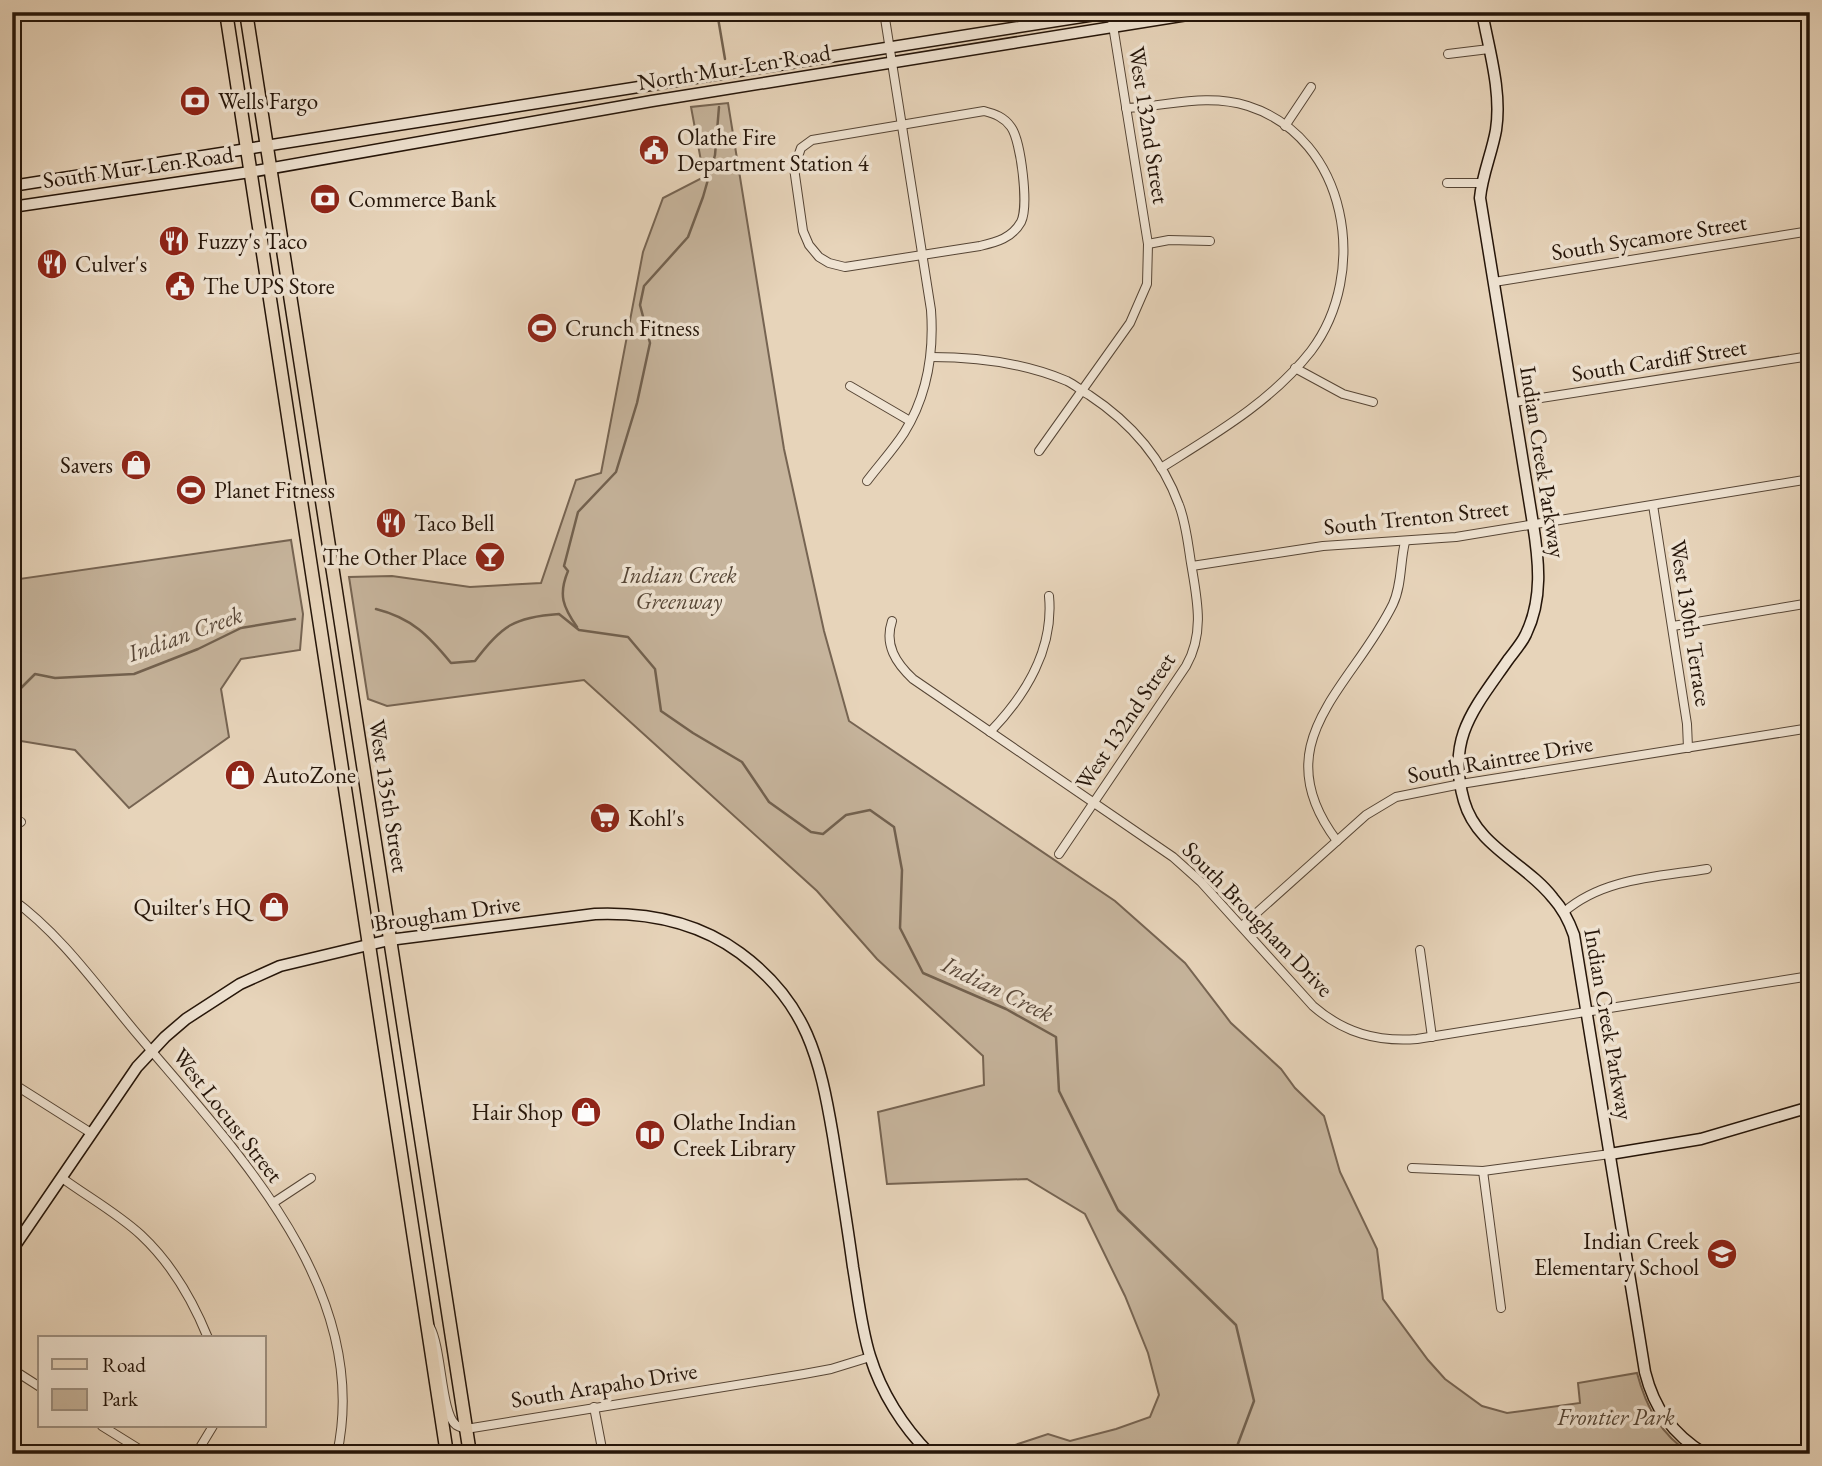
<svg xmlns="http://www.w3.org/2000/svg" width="1822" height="1466" viewBox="0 0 1822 1466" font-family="'EB Garamond',serif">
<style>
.green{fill:#c6b49c;stroke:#766452;stroke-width:2}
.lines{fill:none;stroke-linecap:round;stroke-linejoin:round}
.stream{stroke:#72614f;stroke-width:2.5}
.street-casing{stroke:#564535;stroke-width:10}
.secondary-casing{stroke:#251509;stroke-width:13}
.primary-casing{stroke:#251509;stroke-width:15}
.street{stroke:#efe3d2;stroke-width:8}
.secondary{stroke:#efe3d2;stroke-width:10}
.primary{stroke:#e7d4ba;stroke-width:12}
.labels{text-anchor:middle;stroke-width:7;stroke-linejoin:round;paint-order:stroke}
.street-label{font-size:23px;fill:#251509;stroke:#efe3d2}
.poi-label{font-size:23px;fill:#251509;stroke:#efe3d2;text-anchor:start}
.park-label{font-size:23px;font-style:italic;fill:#554535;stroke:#efe3d2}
.water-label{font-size:24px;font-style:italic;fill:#584738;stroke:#efe3d2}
</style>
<rect width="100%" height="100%" fill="#e7d4ba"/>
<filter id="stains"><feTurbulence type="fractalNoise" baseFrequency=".00286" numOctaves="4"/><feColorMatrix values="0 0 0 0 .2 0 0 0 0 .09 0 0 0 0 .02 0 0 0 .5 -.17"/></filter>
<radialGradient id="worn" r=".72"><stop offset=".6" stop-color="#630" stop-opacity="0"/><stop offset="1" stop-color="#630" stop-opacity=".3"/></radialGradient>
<g class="green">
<path d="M728 103 784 449 824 631 849 721 1115 901 1185 963 1231 1023 1281 1069 1295 1088 1324 1116 1340 1172 1377 1249 1383 1299 1428 1360 1445 1379 1482 1406 1507 1413 1580 1403 1578 1383 1637 1373C1646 1407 1661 1435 1691 1454H988L1048 1434 1070 1441 1116 1429 1150 1417 1159 1395 1148 1353 1125 1296 1085 1214 1027 1179 887 1184 878 1112 984 1085 983 1056 877 959 817 891 584 680 387 706 368 699 349 577 392 576 470 587 541 583 576 480 601 473 643 252 663 198 704 177 691 107Z"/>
<polygon points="291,540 303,614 300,650 241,659 221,689 229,737 129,808 75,750 21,741 12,744 12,580"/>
</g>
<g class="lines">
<g class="stream">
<polyline points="717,12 725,59"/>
<path d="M376 609C412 618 429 636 451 663L475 661C501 626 514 617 559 614L579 630 628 637 655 669 661 711 693 733 742 762 769 802 811 832 823 834 846 815 870 810 894 827 902 870 900 928 923 973 1006 1009 1056 1037 1059 1091 1118 1210 1236 1325 1254 1401 1236 1449 1240 1454"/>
<path d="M577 627C563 607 558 595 568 571L564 566 578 512 616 472 637 403 650 343 640 305 644 286 688 237 703 197 715 155 719 107"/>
<polyline points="12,697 35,674 55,678 134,674 198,649 241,628 295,619"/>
</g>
<g class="street-casing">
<g id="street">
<polyline points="1448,54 1489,49"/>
<path d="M1126 108C1169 106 1206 93 1248 106 1348 138 1370 273 1311 351 1271 402 1215 434 1161 468"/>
<path d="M984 111C995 114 1004 117 1011 127 1021 141 1029 206 1021 222 1012 238 997 242 980 246L845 267 829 263 819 257 809 245 803 231 794 168 801 148 812 140Z"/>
<polyline points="1285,126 1311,87"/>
<polyline points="1447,183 1481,183"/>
<polyline points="1148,244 1169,240 1210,241"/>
<polyline points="1494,282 1810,231"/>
<path d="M931 357C976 357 1025 363 1067 381 1075 385 1082 391 1089 395 1130 422 1162 458 1179 505 1186 523 1188 544 1191 563 1197 599 1205 633 1186 666L1059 854"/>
<polyline points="1295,368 1343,394 1373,402"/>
<polyline points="850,386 910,421"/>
<polyline points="1515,402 1810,356"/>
<polyline points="1039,451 1130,323 1147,284 1148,244 1111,13"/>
<path d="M867 481C879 465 893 450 904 433 927 396 934 352 931 310L884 12"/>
<polyline points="1653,505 1687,724 1688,748"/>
<polyline points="1192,566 1323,546 1456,537 1810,479"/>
<path d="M892 621C884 645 896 663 913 679L1173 857 1201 882 1313 1006C1344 1033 1377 1042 1417 1039L1810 976"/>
<polyline points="1673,626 1810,603"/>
<path d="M990 732C1026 695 1054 648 1049 596"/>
<polyline points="12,827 21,822"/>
<path d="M1337 841C1262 742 1352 688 1393 604 1402 585 1400 562 1405 542"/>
<path d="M12 899C62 935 99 989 138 1035 235 1150 373 1290 337 1454"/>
<path d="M1564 912C1603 878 1657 877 1707 869"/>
<polyline points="1242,926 1366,815 1396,797 1461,784 1810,728"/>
<polyline points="1420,950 1432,1037"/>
<polyline points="12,1083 91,1133"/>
<polyline points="1412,1168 1483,1171 1610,1154"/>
<polyline points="1483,1171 1501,1308"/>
<path d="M62 1178C88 1197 117 1213 141 1235 171 1263 193 1301 208 1338"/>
<polyline points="273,1203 311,1178"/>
<polyline points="12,1226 24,1233"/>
<path d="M430 1327C442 1349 441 1414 456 1425 459 1427 463 1428 466 1429L804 1374 831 1369 870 1357"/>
<polyline points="12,1369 40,1387"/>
<polyline points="594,1407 603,1454"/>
<polyline points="102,1426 147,1454"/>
<polyline points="196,1454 213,1426"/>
</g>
</g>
<g class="secondary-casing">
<g id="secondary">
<path d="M1482 12C1489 50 1502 92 1496 130 1492 153 1482 175 1480 198L1533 524C1539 561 1543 599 1526 634 1522 643 1514 652 1508 660 1474 709 1446 738 1464 801 1477 847 1526 863 1553 898 1563 909 1569 921 1574 935L1645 1372C1654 1408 1672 1434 1705 1454"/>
<polyline points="12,186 1114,12"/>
<polyline points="12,207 250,172 652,101 1206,12"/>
<polyline points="1610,1154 1701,1139 1810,1107"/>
<path d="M12 1250 137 1067 165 1037 186 1019 240 984 280 966 389 940 595 914C648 912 698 922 740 953 807 1002 820 1059 833 1136 840 1180 847 1223 853 1267 858 1296 861 1327 870 1356 881 1392 903 1427 930 1454"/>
</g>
</g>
<g class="primary-casing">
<g id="primary">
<polyline points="226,12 447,1454"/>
<polyline points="246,12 470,1454"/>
</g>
</g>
<use href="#street" class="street"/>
<use href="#secondary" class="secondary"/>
<use href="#primary" class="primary"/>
</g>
<defs>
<g id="bank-disc" transform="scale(1.575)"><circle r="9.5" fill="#8f2418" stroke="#efe3d2"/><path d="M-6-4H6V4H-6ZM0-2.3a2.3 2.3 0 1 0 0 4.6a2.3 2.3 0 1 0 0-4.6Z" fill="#fff"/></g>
<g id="civic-disc" transform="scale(1.575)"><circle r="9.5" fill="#8f2418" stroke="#efe3d2"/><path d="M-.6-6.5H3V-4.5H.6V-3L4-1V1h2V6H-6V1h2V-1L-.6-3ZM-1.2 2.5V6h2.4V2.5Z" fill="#fff"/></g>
<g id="restaurant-disc" transform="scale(1.575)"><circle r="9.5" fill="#8f2418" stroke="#efe3d2"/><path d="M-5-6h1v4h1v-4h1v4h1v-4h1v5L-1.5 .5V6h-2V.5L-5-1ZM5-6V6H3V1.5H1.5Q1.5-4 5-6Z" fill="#fff"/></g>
<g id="stadium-disc" transform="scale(1.575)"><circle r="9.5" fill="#8f2418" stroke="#efe3d2"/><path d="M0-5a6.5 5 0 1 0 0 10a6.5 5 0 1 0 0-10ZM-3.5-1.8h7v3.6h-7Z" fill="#fff"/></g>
<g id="shop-disc" transform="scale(1.575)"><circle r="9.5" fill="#8f2418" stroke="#efe3d2"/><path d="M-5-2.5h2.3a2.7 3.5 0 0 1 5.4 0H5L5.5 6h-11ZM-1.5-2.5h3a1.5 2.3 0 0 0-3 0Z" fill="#fff"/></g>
<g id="bar-disc" transform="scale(1.575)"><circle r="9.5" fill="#8f2418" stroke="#efe3d2"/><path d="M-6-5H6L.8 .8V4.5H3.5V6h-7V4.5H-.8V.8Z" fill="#fff"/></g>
<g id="supermarket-disc" transform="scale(1.575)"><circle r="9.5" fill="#8f2418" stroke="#efe3d2"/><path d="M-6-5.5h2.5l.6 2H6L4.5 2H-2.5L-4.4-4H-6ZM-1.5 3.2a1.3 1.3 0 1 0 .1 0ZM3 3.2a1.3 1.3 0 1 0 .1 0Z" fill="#fff"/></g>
<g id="library-disc" transform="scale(1.575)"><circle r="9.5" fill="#8f2418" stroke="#efe3d2"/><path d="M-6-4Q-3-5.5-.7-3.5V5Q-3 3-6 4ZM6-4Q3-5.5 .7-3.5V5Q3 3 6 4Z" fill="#fff"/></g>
<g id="school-disc" transform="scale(1.575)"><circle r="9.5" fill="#8f2418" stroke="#efe3d2"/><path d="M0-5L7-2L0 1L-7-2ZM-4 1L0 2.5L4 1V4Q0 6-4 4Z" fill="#fff"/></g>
</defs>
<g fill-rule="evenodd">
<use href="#bank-disc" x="195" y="101"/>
<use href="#civic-disc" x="654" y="150"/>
<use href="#bank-disc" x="325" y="199"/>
<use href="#restaurant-disc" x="174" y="241"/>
<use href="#restaurant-disc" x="52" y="264"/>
<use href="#civic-disc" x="180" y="286"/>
<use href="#stadium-disc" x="542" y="328"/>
<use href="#shop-disc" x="136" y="465"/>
<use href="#stadium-disc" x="191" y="490"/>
<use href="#restaurant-disc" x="391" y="523"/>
<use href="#bar-disc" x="490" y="557"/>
<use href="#shop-disc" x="240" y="775"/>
<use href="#supermarket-disc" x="605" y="818"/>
<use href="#shop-disc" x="274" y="907"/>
<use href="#shop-disc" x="586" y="1112"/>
<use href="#library-disc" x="650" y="1135"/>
<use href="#school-disc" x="1722" y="1254"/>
</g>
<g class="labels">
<g class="street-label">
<text transform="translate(734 67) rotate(-9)" y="8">North Mur-Len Road</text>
<text transform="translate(1149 125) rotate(81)" y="8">West 132nd Street</text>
<text transform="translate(138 167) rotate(-8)" y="8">South Mur-Len Road</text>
<text transform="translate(1649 237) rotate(-9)" y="8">South Sycamore Street</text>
<text transform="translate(1659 360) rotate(-9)" y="8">South Cardiff Street</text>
<text transform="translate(1543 462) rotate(81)" y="8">Indian Creek Parkway</text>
<text transform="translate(1416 517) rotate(-6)" y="8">South Trenton Street</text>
<text transform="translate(1691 623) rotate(81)" y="8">West 130th Terrace</text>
<text transform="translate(1125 721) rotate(-56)" y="8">West 132nd Street</text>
<text transform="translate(1500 759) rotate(-10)" y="8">South Raintree Drive</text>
<text transform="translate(389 796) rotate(81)" y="8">West 135th Street</text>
<text transform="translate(447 913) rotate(-8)" y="8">Brougham Drive</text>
<text transform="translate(1258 919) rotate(46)" y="8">South Brougham Drive</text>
<text transform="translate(1609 1024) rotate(80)" y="8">Indian Creek Parkway</text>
<text transform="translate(228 1115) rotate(52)" y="8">West Locust Street</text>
<text transform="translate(604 1385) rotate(-9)" y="8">South Arapaho Drive</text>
</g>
<g class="poi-label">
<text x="218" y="109">Wells Fargo</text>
<text x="677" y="145">Olathe Fire<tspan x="677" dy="26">Department Station 4</tspan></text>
<text x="348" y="207">Commerce Bank</text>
<text x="197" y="249">Fuzzy's Taco</text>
<text x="75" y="272">Culver's</text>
<text x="203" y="294">The UPS Store</text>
<text x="565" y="336">Crunch Fitness</text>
<text x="113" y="473" text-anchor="end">Savers</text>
<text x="214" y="498">Planet Fitness</text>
<text x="414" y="531">Taco Bell</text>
<text x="467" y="565" text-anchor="end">The Other Place</text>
<text x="263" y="783">AutoZone</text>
<text x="628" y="826">Kohl's</text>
<text x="251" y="915" text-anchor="end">Quilter's HQ</text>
<text x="563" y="1120" text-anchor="end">Hair Shop</text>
<text x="673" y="1130">Olathe Indian<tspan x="673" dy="26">Creek Library</tspan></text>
<text x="1699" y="1249" text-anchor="end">Indian Creek<tspan x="1699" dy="26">Elementary School</tspan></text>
</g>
<g class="park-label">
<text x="679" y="583">Indian Creek<tspan x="679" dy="26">Greenway</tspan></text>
<text x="1616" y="1425">Frontier Park</text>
</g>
<g class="water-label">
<text transform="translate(185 634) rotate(-20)" y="8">Indian Creek</text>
<text transform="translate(998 989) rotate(26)" y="8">Indian Creek</text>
</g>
</g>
<rect width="1822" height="1466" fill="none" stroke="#e7d4ba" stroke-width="42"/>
<rect x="14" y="14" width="1794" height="1438" fill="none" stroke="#251509" stroke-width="3.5"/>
<rect x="21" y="21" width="1780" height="1424" fill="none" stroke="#251509" stroke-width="2"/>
<rect x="38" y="1336" width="228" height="91" fill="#efe3d2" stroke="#9e9182" stroke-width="2"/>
<rect x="52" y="1359" width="35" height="10" fill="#e7d4ba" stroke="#9e9182" stroke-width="2"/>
<text x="102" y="1372" font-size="21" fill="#251509">Road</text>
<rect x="52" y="1389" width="35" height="21" fill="#c6b49c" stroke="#9e9182" stroke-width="2"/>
<text x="102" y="1406" font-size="21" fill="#251509">Park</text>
<rect width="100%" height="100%" filter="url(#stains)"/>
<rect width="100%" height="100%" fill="url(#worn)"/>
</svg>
